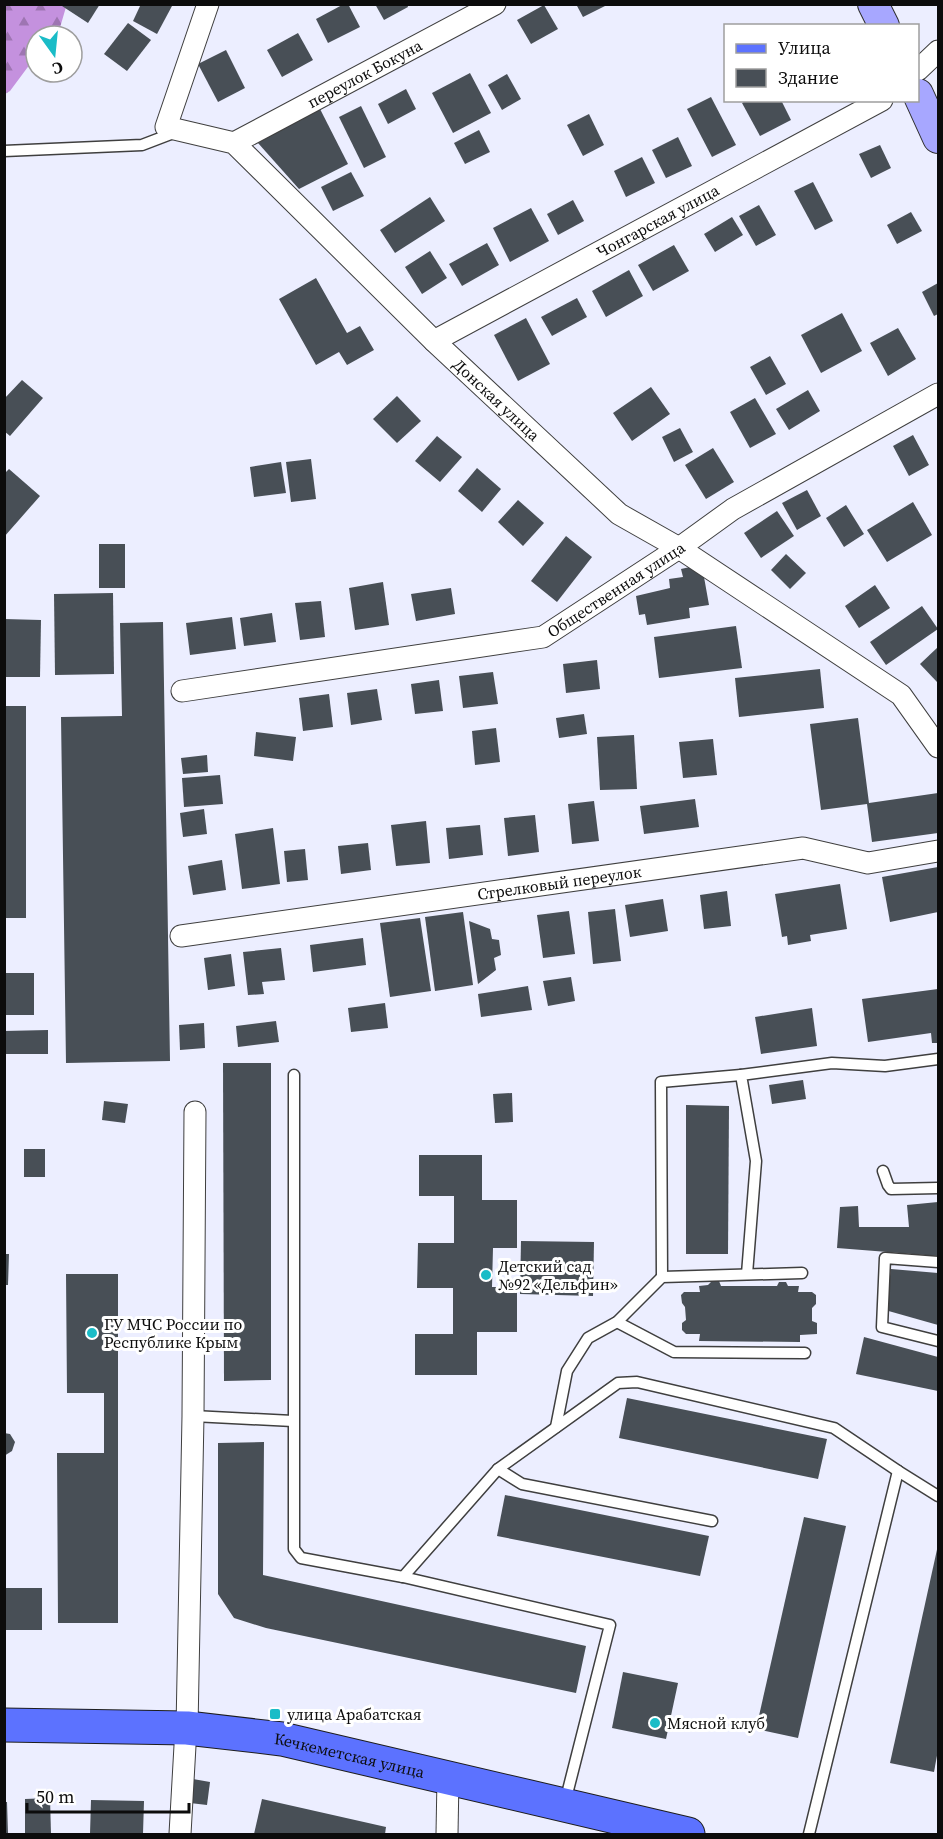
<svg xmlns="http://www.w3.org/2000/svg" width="943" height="1839" viewBox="0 0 943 1839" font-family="'Source Serif 4',serif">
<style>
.forest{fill:url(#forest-firs)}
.building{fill:#484f56}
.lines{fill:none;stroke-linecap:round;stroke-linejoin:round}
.service-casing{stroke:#3f3f3f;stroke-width:13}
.minor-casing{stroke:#3f3f3f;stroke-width:23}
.secondary-casing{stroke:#2e2e2e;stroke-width:32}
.primary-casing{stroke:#1d1d1d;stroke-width:35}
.service{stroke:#fff;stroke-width:10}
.minor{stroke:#fff;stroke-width:21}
.secondary{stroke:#a7a7ff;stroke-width:30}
.primary{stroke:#5c72ff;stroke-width:33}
.poi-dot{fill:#1abcc7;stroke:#fff;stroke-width:2}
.labels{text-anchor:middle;stroke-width:6;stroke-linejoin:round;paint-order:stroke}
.street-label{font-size:16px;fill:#0c0c0c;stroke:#fff}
.poi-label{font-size:16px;fill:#0c0c0c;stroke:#fff;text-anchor:start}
</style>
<defs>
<pattern id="forest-firs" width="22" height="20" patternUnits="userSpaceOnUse" patternTransform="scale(1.5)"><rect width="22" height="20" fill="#c491de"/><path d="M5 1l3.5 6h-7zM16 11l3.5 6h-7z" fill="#9e75b2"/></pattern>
</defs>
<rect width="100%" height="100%" fill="#eceeff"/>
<polygon class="forest" points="5,5 66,5 66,7 59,31 54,36 36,36 36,56 10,91 5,94"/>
<g class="building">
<polygon points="63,4 100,4 88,23 62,6"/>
<polygon points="141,4 168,4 172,6 157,34 133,21"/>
<polygon points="344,4 348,4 360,27 328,43 316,19"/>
<polygon points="375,4 407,4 408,7 384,20"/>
<polygon points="576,4 609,4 583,17"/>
<polygon points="544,5 558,29 531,44 517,20"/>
<polygon points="128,23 151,40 127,71 104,54"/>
<polygon points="298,33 313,60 282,77 267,50"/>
<polygon points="226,50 245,88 218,102 198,64"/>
<polygon points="470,73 491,113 453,133 432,93"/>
<polygon points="507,74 521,99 502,110 488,85"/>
<polygon points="406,89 416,109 388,124 378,104"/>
<polygon points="711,97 736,145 712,157 687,109"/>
<polygon points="747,100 781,100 791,120 760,136 742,103"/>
<polygon points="361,106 386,157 364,168 339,117"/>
<polygon points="319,107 348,164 299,189 258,143"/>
<polygon points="589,114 604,145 583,156 567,125"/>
<polygon points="479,130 490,152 465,164 454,143"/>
<polygon points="678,137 692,166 666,178 652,150"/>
<polygon points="880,145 891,168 871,178 859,154"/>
<polygon points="642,157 655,183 626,197 614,171"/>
<polygon points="351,172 364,196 333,211 321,187"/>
<polygon points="813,182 833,221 815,230 794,191"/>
<polygon points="430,197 445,221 395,253 380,230"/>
<polygon points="573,200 584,221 558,235 547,214"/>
<polygon points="759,205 776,235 756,246 739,216"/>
<polygon points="531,208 549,241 510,262 493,228"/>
<polygon points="911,212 922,231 897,244 887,225"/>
<polygon points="732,217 743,235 715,252 704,234"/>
<polygon points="487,243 499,265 462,286 449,264"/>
<polygon points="674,245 689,271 653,291 638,265"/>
<polygon points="430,251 447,278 422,294 405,267"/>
<polygon points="629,270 643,296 606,317 592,291"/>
<polygon points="316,278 347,333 360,326 374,350 347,365 339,352 316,365 279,299"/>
<polygon points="938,283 938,314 934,316 922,292"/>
<polygon points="577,298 587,317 552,336 541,317"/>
<polygon points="842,313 862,351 821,373 801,335"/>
<polygon points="526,318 550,364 518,381 494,335"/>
<polygon points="898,328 916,359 888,376 870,343"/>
<polygon points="770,356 786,384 766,395 750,367"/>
<polygon points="22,380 43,398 10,436 4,431 4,399"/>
<polygon points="651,387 670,414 632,441 613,413"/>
<polygon points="808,390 820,411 789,430 776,409"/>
<polygon points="397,396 421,421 397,443 373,419"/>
<polygon points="755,398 776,434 750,448 730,412"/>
<polygon points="680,428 693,452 674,462 662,437"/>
<polygon points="913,435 929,465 909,476 893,446"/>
<polygon points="437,436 462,457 440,482 415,461"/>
<polygon points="713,448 734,482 706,499 685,465"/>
<polygon points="311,459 316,499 291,502 286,462"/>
<polygon points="281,462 286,493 254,497 250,467"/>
<polygon points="477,468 501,489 482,512 458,491"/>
<polygon points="9,469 40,496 4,537 4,474"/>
<polygon points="807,490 821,516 797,530 782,503"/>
<polygon points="518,500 544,523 523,546 498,522"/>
<polygon points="913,502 932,535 887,562 867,530"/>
<polygon points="846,505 864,534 844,547 826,518"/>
<polygon points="777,511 794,536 761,558 744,533"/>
<polygon points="566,536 592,557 557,602 531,581"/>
<rect x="99" y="544" width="26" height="44"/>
<polygon points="786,554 806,573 790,589 771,570"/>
<polygon points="690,567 704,577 709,605 689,608 690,618 647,625 645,614 639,615 636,596 670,588 669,579 683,577 681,569"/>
<polygon points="383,582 389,625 355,630 349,588"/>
<polygon points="875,585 890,608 859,628 845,606"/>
<polygon points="451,588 455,614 416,621 411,594"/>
<polygon points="113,593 114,674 55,675 54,594"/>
<polygon points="321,601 325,637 300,640 295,603"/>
<polygon points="922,606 938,629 886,665 870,642"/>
<polygon points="272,613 276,642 244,646 240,618"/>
<polygon points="232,617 236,649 190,655 186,623"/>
<polygon points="4,619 41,620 40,677 4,677"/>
<polygon points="163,622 170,1061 66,1063 61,717 122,716 120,623"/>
<polygon points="736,626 742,668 659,678 654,637"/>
<polygon points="938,647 938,680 937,682 920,664"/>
<polygon points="597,660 600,689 566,693 563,664"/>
<polygon points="820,669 824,708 739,717 735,678"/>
<polygon points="493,672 498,704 463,708 459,676"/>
<polygon points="439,680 443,711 415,714 411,684"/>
<polygon points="377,689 382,720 351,725 347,693"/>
<polygon points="329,694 333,727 303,731 299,698"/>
<rect x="4" y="706" width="22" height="212"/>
<polygon points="584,714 587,734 559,738 556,718"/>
<polygon points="858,718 869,803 938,793 938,833 872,842 867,804 821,810 810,724"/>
<polygon points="496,728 500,762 475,765 472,731"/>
<polygon points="256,732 296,737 293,761 254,756"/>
<polygon points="634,735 637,789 600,790 597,737"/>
<polygon points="713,739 717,775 683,778 679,742"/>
<polygon points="207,755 208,772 183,774 181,758"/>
<polygon points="220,775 223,804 184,807 182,778"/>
<polygon points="695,799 699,827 644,834 640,806"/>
<polygon points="594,801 599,841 572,844 568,804"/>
<polygon points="204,809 207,834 183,837 180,813"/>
<polygon points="535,815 539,852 508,856 504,818"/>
<polygon points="426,821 430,863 396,866 391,825"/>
<polygon points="480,825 483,855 449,859 446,828"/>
<polygon points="273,828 280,884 242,889 235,834"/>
<polygon points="368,843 371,870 341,874 338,846"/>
<polygon points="305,849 308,880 287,882 284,851"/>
<polygon points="222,860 226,890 193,895 188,866"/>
<polygon points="938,867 938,912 890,922 882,877"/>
<polygon points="840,884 847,929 810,935 811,941 788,945 787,936 782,937 775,894"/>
<polygon points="727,891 731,926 704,929 700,895"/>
<polygon points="663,899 668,931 630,937 625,905"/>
<polygon points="615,909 621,961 593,964 588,912"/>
<polygon points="569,911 575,954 543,958 537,915"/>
<polygon points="463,912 473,985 435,991 425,917"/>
<polygon points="420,918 431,991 390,997 380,923"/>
<polygon points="469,921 490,929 492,939 499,940 501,955 494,958 496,970 478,984"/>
<polygon points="363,938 366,965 313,972 310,945"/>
<polygon points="281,948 285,980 262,982 264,994 248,995 243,952"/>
<polygon points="231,954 235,986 208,990 204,958"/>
<rect x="5" y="973" width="29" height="42"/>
<polygon points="571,977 575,1001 548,1006 543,981"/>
<polygon points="528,986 532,1010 481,1017 478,994"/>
<polygon points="938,989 938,1043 932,1043 931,1033 868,1042 862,999"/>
<polygon points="385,1003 388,1028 351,1032 348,1008"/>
<polygon points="812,1008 817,1046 761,1054 755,1017"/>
<polygon points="276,1021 279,1042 238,1047 236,1026"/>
<polygon points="204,1023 205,1048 180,1050 179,1025"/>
<polygon points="48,1030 48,1054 4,1054 4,1031"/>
<polygon points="223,1063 271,1063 271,1380 224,1381"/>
<polygon points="803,1080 806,1099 772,1104 769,1085"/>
<polygon points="512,1093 513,1122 495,1123 493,1094"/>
<polygon points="104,1101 128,1104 125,1123 102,1120"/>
<polygon points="686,1105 729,1106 728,1254 686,1254"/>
<rect x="24" y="1149" width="21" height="28"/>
<polygon points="419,1155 482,1155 482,1200 517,1200 517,1248 493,1248 492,1287 517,1287 517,1332 477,1332 477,1375 415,1375 415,1334 453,1334 453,1288 417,1288 418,1243 454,1243 454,1196 419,1196"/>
<polygon points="938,1202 938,1256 837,1248 840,1207 858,1206 859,1227 909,1227 907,1205"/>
<polygon points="521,1241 594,1242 593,1296 520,1294"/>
<polygon points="4,1254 9,1254 8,1285 4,1285"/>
<polygon points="891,1269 938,1273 938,1325 885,1310"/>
<polygon points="66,1274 118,1274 118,1623 58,1623 57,1453 104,1453 104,1393 67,1393"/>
<polygon points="712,1281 719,1281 721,1286 777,1286 779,1282 786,1282 788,1286 799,1286 798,1292 812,1292 816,1295 816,1304 812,1308 812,1321 817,1323 817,1334 800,1335 800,1342 699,1341 700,1334 686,1334 682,1330 682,1323 686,1320 685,1307 682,1303 681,1295 684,1292 700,1292 699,1286 708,1285"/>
<polygon points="864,1337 938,1357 938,1391 856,1374"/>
<polygon points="627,1398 827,1439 818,1479 619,1438"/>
<polygon points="4,1433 10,1434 15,1442 12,1451 4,1456"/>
<polygon points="264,1442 263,1575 586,1646 576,1693 266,1628 234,1618 218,1594 218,1443"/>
<polygon points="505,1495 709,1536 700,1576 497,1536"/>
<polygon points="804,1517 846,1526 798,1738 756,1729"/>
<polygon points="938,1545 938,1750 934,1772 890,1763"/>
<rect x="4" y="1588" width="38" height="42"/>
<polygon points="623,1672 678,1683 666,1739 612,1728"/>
<polygon points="193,1779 210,1782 207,1805 190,1803"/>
<polygon points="50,1798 51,1834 25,1834 25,1799"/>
<polygon points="262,1799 386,1827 385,1834 254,1834"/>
<polygon points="91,1800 144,1801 143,1834 90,1834"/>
<polygon points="4,1802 7,1802 8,1834 4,1834"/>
</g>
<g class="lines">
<g class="service-casing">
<g id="service">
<polyline points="4,151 142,145 176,132"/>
<polyline points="294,1075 294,1549 301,1558 403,1577"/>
<polyline points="883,1171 888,1185 891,1189 938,1188"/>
<polyline points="938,1262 885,1258 882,1327 938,1341"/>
<polyline points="747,1274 756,1161 741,1075 832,1063 885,1066 938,1059"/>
<polyline points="662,1277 661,1082 741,1075"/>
<polyline points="617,1322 674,1352 805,1353"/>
<polyline points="193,1416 293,1421"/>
<polyline points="556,1427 567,1371 588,1338 617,1322 662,1277 802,1273"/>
<polyline points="498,1469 522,1484 712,1521"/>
<polyline points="565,1802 610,1625 403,1577 498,1469 618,1383 637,1382 834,1428 898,1471"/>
<polyline points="809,1834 898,1471 938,1496"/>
</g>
</g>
<g class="minor-casing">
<g id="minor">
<path id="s1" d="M208 4 166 127 234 143 434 341 619 514 679 548 901 695 938 747"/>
<polyline points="918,70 938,51"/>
<path id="s2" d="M234 143 495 4"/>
<path id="s3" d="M434 341 882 100"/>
<path id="s4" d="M182 691 543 637 679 548 733 509 938 394"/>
<path id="s5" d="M181 936 803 848 868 863 938 851"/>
<polyline points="187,1728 193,1416 195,1112"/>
<polyline points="180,1834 186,1728"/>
<polyline points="447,1834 448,1778"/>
</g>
</g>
<g class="secondary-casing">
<g id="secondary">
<polyline points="873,4 884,26"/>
<polyline points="918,94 938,138"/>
</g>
</g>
<g class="primary-casing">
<g id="primary">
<path id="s6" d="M4 1725 187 1728 282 1739 688 1834"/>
</g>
</g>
<use href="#service" class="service"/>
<use href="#minor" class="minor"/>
<use href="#secondary" class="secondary"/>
<use href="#primary" class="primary"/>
</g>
<g class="poi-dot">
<circle cx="486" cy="1275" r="6"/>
<circle cx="92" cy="1333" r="6"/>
<rect x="269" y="1708" width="12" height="12" rx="3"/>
<circle cx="655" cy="1723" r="6"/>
</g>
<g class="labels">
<g class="street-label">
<text dy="6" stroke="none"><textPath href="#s2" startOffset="148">переулок Бокуна</textPath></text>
<text dy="6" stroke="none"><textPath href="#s3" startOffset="254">Чонгарская улица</textPath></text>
<text dy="6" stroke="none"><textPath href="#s1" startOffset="567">Донская улица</textPath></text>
<text dy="6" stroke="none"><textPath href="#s4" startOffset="452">Общественная улица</textPath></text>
<text dy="6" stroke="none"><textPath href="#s5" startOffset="382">Стрелковый переулок</textPath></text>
<text dy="6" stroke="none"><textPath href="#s6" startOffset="348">Кечкеметская улица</textPath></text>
</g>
<g class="poi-label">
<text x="498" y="1272">Детский сад<tspan x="498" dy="18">№92 «Дельфин»</tspan></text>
<text x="104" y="1330">ГУ МЧС России по<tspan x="104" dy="18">Республике Крым</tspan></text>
<text x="287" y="1720">улица Арабатская</text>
<text x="667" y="1729">Мясной клуб</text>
</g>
</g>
<rect width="943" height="1839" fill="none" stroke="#0c0c0c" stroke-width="12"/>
<rect x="724" y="24" width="195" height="78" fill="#ffffff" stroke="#9e9e9e" stroke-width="1.5"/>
<rect x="736" y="44" width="30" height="9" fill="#5c72ff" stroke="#9e9e9e" stroke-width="1.5"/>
<text x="778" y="54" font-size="18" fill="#0c0c0c">Улица</text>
<rect x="736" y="69" width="30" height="18" fill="#484f56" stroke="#9e9e9e" stroke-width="1.5"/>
<text x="778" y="84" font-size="18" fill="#0c0c0c">Здание</text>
<g transform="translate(54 54) rotate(165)"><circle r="28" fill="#ffffff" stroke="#9e9e9e" stroke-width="1.5"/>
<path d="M0-4.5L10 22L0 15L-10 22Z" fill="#1abcc7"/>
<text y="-9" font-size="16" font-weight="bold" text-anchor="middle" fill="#0c0c0c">С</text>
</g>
<path d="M27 1803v9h162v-9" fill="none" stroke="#0c0c0c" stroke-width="3"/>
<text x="36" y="1803" font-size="18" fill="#0c0c0c" stroke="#ffffff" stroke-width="4.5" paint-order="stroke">50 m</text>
</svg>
